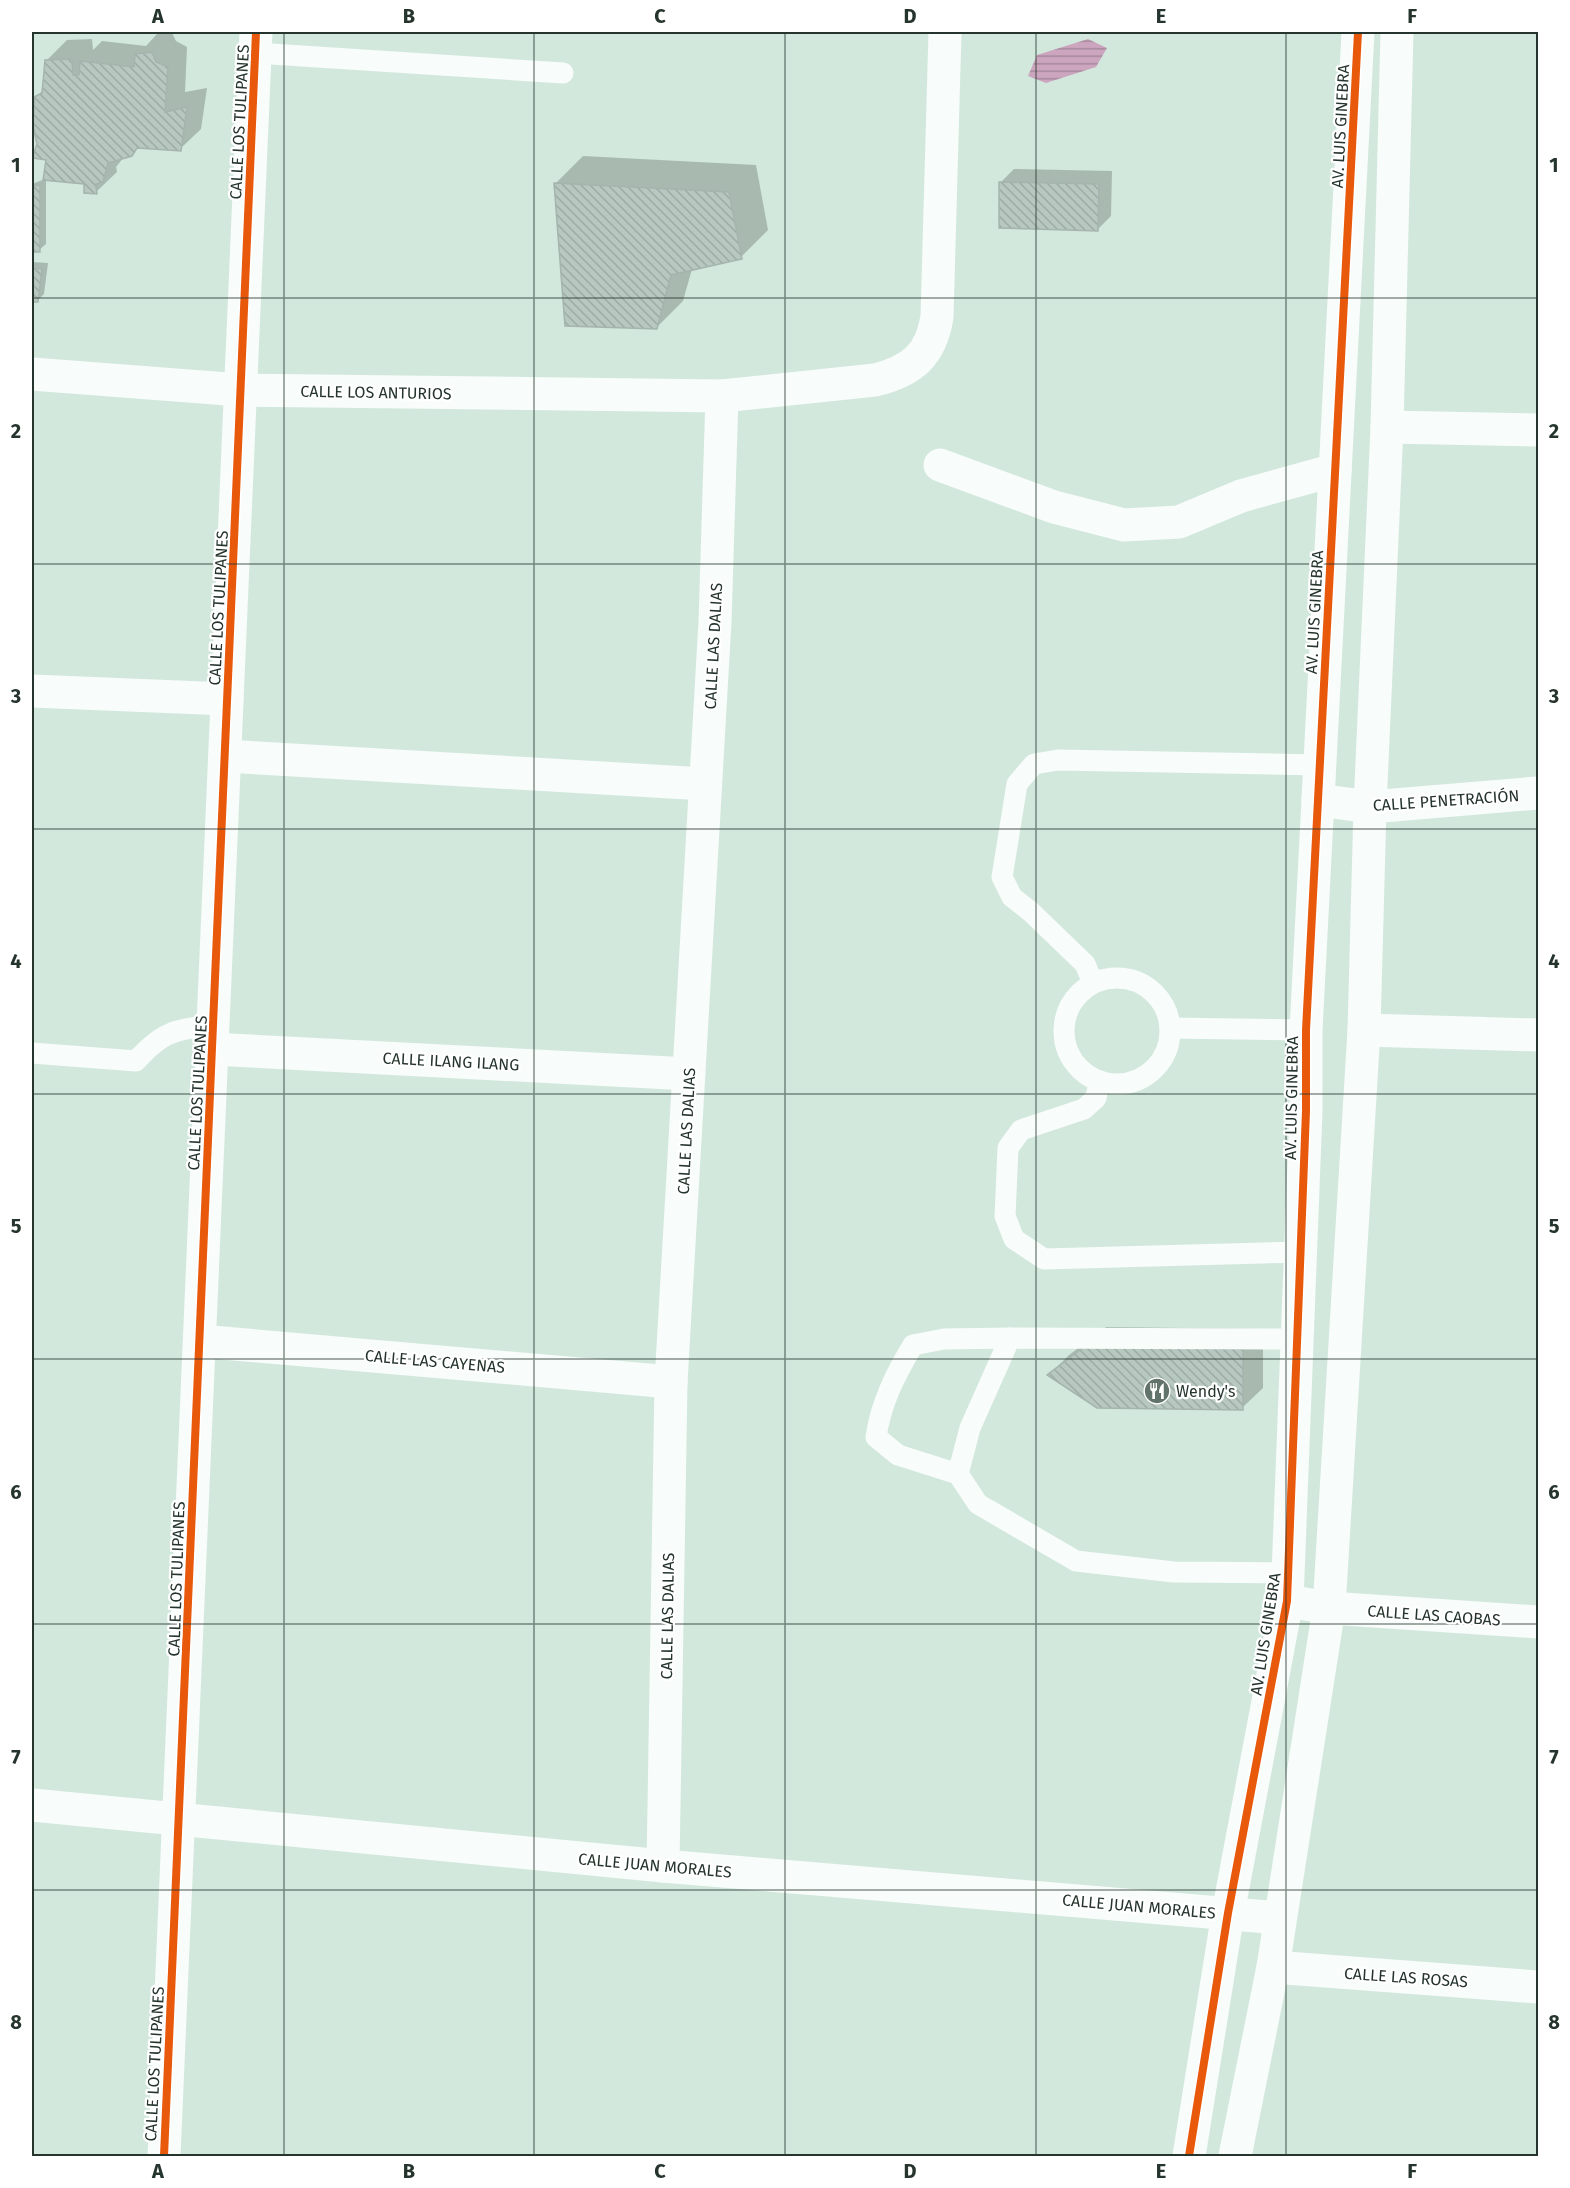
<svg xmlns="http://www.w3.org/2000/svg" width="1570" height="2188" viewBox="0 0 1570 2188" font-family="'Fira Sans',sans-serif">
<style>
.water{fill:url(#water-rules)}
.shadow{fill:#0003}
.building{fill:url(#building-back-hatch);stroke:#a5b5ad;stroke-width:1.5}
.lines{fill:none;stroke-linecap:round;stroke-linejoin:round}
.lane{stroke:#f8fcfa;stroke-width:21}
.street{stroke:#f8fcfa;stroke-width:33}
.secondary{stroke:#f8fcfa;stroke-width:33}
.cycleway-casing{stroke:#fff;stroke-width:11}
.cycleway{stroke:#e8590c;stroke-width:8}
.grid{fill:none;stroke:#25342d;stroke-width:1.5;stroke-opacity:0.55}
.labels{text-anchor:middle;stroke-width:4.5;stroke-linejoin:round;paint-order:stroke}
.street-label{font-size:16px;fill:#25342d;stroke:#fff}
.poi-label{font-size:16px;fill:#25342d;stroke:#fff;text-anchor:start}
.neatline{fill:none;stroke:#25342d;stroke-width:2}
.grid-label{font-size:20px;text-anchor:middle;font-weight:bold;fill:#25342d}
</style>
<defs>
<pattern id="water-rules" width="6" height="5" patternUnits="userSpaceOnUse" patternTransform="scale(1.5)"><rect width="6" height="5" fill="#cca6bf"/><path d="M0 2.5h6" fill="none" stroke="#a5889c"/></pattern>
<pattern id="building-back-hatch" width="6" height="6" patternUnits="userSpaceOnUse" patternTransform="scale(1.5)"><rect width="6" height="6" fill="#b7c8c0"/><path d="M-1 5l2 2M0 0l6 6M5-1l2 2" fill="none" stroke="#9daca5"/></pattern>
</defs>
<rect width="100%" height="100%" fill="#d2e8dd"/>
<polygon class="water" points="1088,39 1107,48 1096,67 1046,83 1028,76 1037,55"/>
<g class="shadow">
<polygon points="172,33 176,41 187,47 185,92 207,88 201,129 180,149 139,147 131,155 124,157 116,167 117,172 96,192 85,183 46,178 46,244 39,250 32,250 32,184 45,179 48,158 38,144 35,98 44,89 46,61 67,40 92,39 93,50 102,41 146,46 157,34"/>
<polygon points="583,156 756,165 768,230 741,257 692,269 683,301 656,328 556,183"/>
<polygon points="1014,169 1112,171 1111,216 1098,229 1001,182"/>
<polygon points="32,262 48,263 44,294 37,301 32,300"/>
<polygon points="1106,1327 1263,1329 1263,1388 1242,1408 1049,1375 1069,1355"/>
</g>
<g class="building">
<polygon points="152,52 156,62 168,67 165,112 187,107 181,151 137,148 132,156 108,163 103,182 96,184 97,194 84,193 84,184 43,180 46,160 32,158 37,144 33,126 34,97 42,93 45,60 72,59 73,75 79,75 80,61 134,67 135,54"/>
<polygon points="999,182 1099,184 1098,231 999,228"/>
<polygon points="554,183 729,192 742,259 671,275 657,329 565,326"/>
<polygon points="40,185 40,252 32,252 32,186"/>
<polygon points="32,268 42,269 38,302 32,302"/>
<polygon points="1084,1347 1243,1349 1243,1410 1097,1408 1047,1375"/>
</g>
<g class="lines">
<g class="lane">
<polyline points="256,53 563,73"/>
<circle cx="1117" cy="1031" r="53"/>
<polyline points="1093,983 1085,964 1031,912 1012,897 1002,877 1017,784 1034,764 1058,760 1320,765"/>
<polyline points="1170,1028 1306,1030"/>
<path d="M32 1053 136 1061C163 1031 174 1030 214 1025"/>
<polyline points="1099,1082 1096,1098 1084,1109 1021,1130 1008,1148 1005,1216 1014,1239 1044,1259 1301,1252"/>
<path d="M958 1474 898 1455 876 1437C881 1403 895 1375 913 1345L944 1339 1010 1338"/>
<polyline points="1289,1573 1174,1572 1076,1561 978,1504 958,1474 970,1428 1010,1338 1297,1339"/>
</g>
<g class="street">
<path d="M32 374 241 390 722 396 875 380C912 371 931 355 937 317L945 32"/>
<polyline points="1387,427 1538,430"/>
<polyline points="940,465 1054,507 1124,525 1179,522 1241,496 1335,470"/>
<polyline points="32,691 227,699"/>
<polyline points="225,756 705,784"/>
<polyline points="1318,800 1370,807 1538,793"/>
<polyline points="1364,1030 1538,1035"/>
<polyline points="212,1049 689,1074"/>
<polyline points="200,1341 671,1382"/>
<polyline points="1287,1601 1329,1608 1538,1622"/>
<polyline points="32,1805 663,1866 1279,1918"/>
<polyline points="663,1866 671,1382 715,622 722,396"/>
<polyline points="1273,1967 1538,1987"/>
<polyline points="164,2156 256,32"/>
</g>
<g class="secondary">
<polyline points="1189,2156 1228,1913 1287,1601 1306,1111 1306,1030 1358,32"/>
<polyline points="1235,2156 1273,1967 1329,1608 1364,1030 1370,807 1387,427 1397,32"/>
</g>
<g class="cycleway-casing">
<g id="cycleway">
<polyline points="164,2156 256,32"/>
<polyline points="1189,2156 1228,1913 1287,1601 1306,1111 1306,1030 1358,32"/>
</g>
</g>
<use href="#cycleway" class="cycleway"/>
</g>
<path class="grid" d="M284 32V2156M534 32V2156M785 32V2156M1036 32V2156M1286 32V2156M32 298H1538M32 564H1538M32 829H1538M32 1094H1538M32 1359H1538M32 1624H1538M32 1890H1538"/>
<defs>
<g id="restaurant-disc" transform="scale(1.35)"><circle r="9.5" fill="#62736b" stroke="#fff"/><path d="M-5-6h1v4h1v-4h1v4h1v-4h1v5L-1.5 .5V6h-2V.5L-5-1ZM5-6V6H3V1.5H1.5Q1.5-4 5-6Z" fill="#fff"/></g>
</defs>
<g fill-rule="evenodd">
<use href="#restaurant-disc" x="1157" y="1391"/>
</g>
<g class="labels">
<g class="street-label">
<text transform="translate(239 122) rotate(-87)" y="6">CALLE LOS TULIPANES</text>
<text transform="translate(1340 126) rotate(-87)" y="6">AV. LUIS GINEBRA</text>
<text transform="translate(376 392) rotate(1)" y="6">CALLE LOS ANTURIOS</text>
<text transform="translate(218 608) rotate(-87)" y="6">CALLE LOS TULIPANES</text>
<text transform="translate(1314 612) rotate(-87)" y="6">AV. LUIS GINEBRA</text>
<text transform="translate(713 646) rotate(-87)" y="6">CALLE LAS DALIAS</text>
<text transform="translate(1446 800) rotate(-4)" y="6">CALLE PENETRACIÓN</text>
<text transform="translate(451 1061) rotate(3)" y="6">CALLE ILANG ILANG</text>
<text transform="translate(197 1093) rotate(-87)" y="6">CALLE LOS TULIPANES</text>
<text transform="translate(1291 1098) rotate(-89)" y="6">AV. LUIS GINEBRA</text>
<text transform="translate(686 1131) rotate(-87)" y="6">CALLE LAS DALIAS</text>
<text transform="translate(435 1361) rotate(5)" y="6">CALLE LAS CAYENAS</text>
<text transform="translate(176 1579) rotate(-88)" y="6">CALLE LOS TULIPANES</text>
<text transform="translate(1434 1615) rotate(4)" y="6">CALLE LAS CAOBAS</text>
<text transform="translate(667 1616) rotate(-89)" y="6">CALLE LAS DALIAS</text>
<text transform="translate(1265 1634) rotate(-81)" y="6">AV. LUIS GINEBRA</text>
<text transform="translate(655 1865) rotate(5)" y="6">CALLE JUAN MORALES</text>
<text transform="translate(1139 1906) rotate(5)" y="6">CALLE JUAN MORALES</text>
<text transform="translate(1406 1977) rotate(4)" y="6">CALLE LAS ROSAS</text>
<text transform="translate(154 2064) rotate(-87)" y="6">CALLE LOS TULIPANES</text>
</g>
<g class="poi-label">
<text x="1176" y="1397">Wendy's</text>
</g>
</g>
<rect width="1570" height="2188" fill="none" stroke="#ffffff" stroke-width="66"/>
<rect x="33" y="33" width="1504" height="2122" class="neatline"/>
<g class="grid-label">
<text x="158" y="23">A</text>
<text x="409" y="23">B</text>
<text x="660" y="23">C</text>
<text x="910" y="23">D</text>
<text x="1161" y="23">E</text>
<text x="1412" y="23">F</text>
<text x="16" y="172">1</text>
<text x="1554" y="172">1</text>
<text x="16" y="438">2</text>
<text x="1554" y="438">2</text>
<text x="16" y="703">3</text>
<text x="1554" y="703">3</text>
<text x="16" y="968">4</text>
<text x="1554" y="968">4</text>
<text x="16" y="1233">5</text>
<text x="1554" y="1233">5</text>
<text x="16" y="1499">6</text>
<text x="1554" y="1499">6</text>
<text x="16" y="1764">7</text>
<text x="1554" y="1764">7</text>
<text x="16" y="2029">8</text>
<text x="1554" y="2029">8</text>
<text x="158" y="2178">A</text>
<text x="409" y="2178">B</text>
<text x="660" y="2178">C</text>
<text x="910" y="2178">D</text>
<text x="1161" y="2178">E</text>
<text x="1412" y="2178">F</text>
</g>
</svg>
